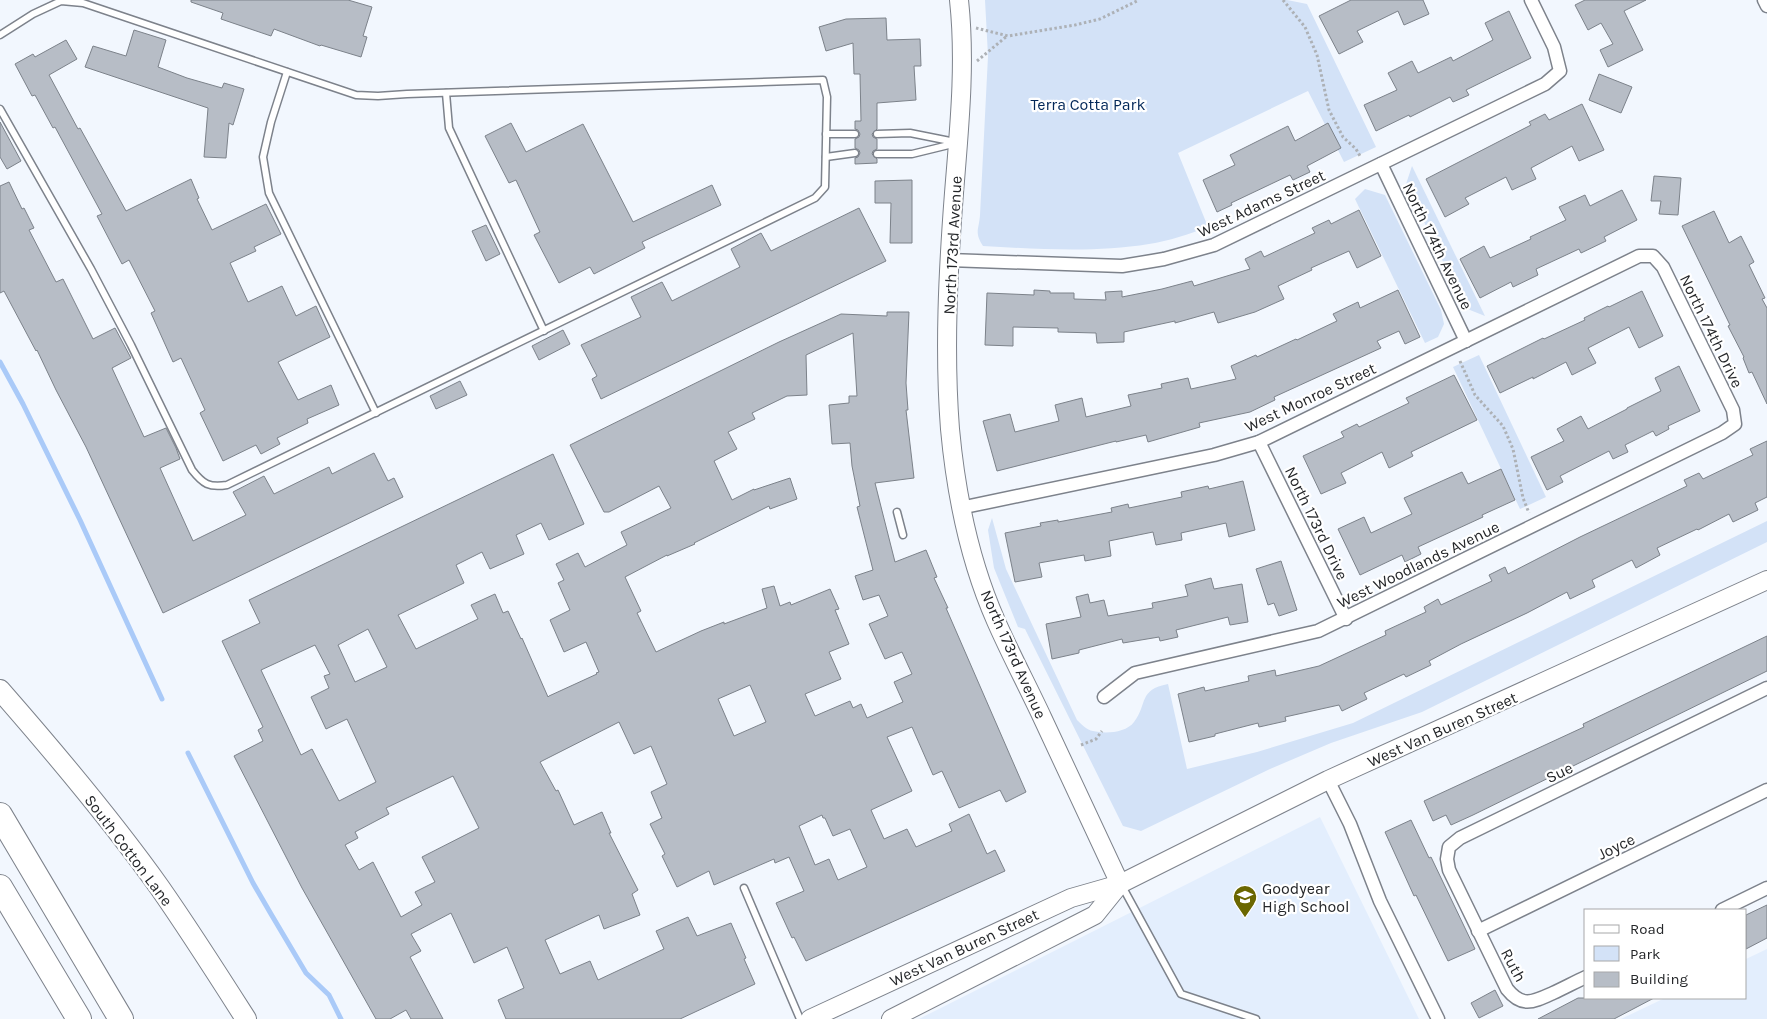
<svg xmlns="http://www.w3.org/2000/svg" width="1767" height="1019" viewBox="0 0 1767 1019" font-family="Karla,sans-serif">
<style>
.built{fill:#e3eefd}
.green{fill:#d3e2f7}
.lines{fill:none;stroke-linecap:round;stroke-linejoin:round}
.stream{stroke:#aacaf8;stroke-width:5}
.building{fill:#b7bdc6;stroke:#7c828a;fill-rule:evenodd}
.lane-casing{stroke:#7d828b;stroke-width:9}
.street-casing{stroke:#7d828b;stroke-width:15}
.secondary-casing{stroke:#7d828b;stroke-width:20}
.primary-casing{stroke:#7d828b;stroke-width:22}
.highway-casing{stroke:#7d828b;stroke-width:26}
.path{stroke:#adb1b6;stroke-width:3;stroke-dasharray:2.5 2.5;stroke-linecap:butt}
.lane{stroke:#fff;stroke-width:6}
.street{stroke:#fff;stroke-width:12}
.secondary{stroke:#fff;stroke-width:18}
.primary{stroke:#fff;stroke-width:20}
.highway{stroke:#fff;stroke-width:24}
.labels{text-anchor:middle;stroke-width:4.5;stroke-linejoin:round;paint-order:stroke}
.park-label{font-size:16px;fill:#022758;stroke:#fff}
.street-label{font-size:16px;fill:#242629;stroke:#fff}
.poi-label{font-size:16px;fill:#242629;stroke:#fff;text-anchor:start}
</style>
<rect width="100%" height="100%" fill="#f2f7fe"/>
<g class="built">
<polygon points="1320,817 1419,1019 919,1019"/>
<polygon points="1767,949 1767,1019 1621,1019 1665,998 1746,998 1746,959"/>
</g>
<g class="green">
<path d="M985 0H1287L1307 4 1376 147 1344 162 1308 91 1178 153 1208 227C1189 234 1169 241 1149 244 1095 253 1038 249 983 246 974 232 979 230 980 215L988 56Z"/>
<polygon points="1412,166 1485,316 1465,308 1406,184"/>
<polygon points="1365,189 1385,195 1441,310 1444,324 1438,337 1425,343 1355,199"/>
<polygon points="1479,355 1546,497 1520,509 1453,367"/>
<path d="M992 518 1006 569 1077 720C1081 724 1087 730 1093 731 1105 734 1126 733 1134 722 1148 703 1138 690 1168 684L1187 769 1257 752 1353 723 1767 521V542L1422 712 1331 743 1270 769 1141 831 1123 826 1025 629 1018 627 994 568 988 530Z"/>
</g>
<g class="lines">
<g class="stream">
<polyline points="0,362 23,404 80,520 162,699"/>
<polyline points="188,753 253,883 271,914 306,973 329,995 341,1019"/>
</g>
</g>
<g class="building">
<polygon points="191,0 348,0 372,7 363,36 367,37 361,57 321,45 320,46 274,29 271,36 221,19 223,13 191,2"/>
<polygon points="1351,0 1423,0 1429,14 1404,25 1398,11 1357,31 1363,42 1339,54 1319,16"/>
<polygon points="1585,0 1646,0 1624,11 1643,50 1608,67 1600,50 1613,44 1601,23 1588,30 1575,5"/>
<polygon points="1509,11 1531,58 1466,90 1469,95 1453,102 1450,97 1410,117 1409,115 1376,131 1364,105 1397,90 1388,73 1412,61 1418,73 1451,57 1453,61 1493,40 1485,23"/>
<polygon points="886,18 887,40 920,39 921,66 914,66 916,100 877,103 877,129 872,134 873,137 877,139 877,149 873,151 872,154 877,159 877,163 855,164 855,158 858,157 860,153 859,150 855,148 855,139 859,137 860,134 858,130 855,129 855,121 861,121 860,74 854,74 853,43 826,51 819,27 846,19"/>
<polygon points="134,30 166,40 158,67 187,78 222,88 224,83 244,89 233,125 229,123 226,158 204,157 208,108 85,67 93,46 126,56"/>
<polygon points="66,40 77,59 49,75 78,129 80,128 126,211 191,179 199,198 197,199 212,230 266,204 281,234 254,247 256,251 230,263 248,302 282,286 296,316 316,306 330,337 278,362 298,400 331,385 339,405 307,419 308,423 277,438 280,444 261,454 256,445 223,461 200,413 205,410 181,358 173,362 151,313 155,311 129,260 122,264 97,216 102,214 55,127 53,128 35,95 32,96 15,64 33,54 35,57"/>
<polygon points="1599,74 1632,87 1621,113 1589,100"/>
<polygon points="1582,104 1604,150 1579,161 1572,146 1531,168 1536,179 1512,190 1506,177 1465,198 1469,204 1445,217 1426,179 1531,125 1529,122 1545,114 1549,120"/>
<polygon points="0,122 21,161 7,169 0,157"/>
<polygon points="511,123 526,152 583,124 633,222 712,185 721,205 642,242 645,248 594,274 590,267 559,283 534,235 540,232 516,180 509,183 485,136"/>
<polygon points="1328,123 1341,148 1307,166 1310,172 1293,180 1290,175 1231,203 1232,205 1217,212 1203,180 1235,165 1230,155 1288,126 1295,141"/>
<polygon points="1654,176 1681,178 1678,215 1659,214 1661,201 1651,201"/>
<polygon points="912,180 912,243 890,243 891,203 875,203 875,181"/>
<polygon points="9,182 22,209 24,208 34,228 29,230 56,282 63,279 93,339 115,328 131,358 112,368 144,437 166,428 176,448 180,459 160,468 193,541 246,515 233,492 264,476 274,494 329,467 332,474 374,453 388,481 394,478 403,497 163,613 86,447 56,390 37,350 36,351 4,291 0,293 0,186"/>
<polygon points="1622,190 1637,220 1604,237 1606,241 1581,253 1579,249 1536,269 1538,275 1513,287 1511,282 1480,298 1460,259 1484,246 1490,258 1531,239 1530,237 1566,220 1559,207 1585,195 1590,206"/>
<polygon points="859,208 886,261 601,399 592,379 597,376 581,345 641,317 631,297 662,282 672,301 740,267 731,249 761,233 771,251"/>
<polygon points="1359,210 1381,256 1357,268 1349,251 1311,268 1312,270 1278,286 1284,299 1255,312 1218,323 1214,312 1175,323 1175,321 1124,332 1124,342 1097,343 1096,333 1058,332 1058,328 1013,327 1013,346 985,345 987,293 1034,295 1034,290 1050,291 1050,293 1074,293 1074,299 1106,300 1105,292 1122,291 1122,297 1162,289 1192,281 1194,286 1250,269 1245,259 1261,251 1264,257 1315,233 1312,228 1329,220 1331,224"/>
<polygon points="1714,211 1729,243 1741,236 1754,262 1749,265 1765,298 1762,299 1767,308 1767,404 1752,372 1749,373 1743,358 1744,357 1728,326 1730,325 1682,226"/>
<polygon points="486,225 500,254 486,261 472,231"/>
<polygon points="1398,290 1420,337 1405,344 1399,331 1377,341 1381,348 1274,397 1275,400 1250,412 1199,423 1200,427 1148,442 1146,435 1116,442 1116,441 997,471 983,421 1010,414 1015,432 1059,421 1055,405 1082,398 1086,417 1131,406 1128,395 1162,388 1161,384 1188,378 1191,389 1236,379 1231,366 1256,355 1257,357 1296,339 1297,340 1337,321 1333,314 1358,302 1360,308"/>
<polygon points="1642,291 1663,336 1639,348 1629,327 1588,348 1596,363 1572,375 1566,362 1533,379 1533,377 1500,393 1487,366 1543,338 1544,339 1585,320 1584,318 1608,306 1609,307"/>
<path d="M887 312H909L906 383 908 410H906L914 478 875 483 895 562 926 550 937 577 934 578 948 608H946L1026 792 1006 802 1000 790 959 808 942 771 933 775 912 727 887 737 912 791 871 810 884 839 907 829 916 847 952 831 949 824 969 814 987 854 995 850 1005 871 806 961 794 937 792 938 776 903 804 891 789 857 775 863 774 859 714 885 709 871 677 887 662 856 665 854 650 824 662 818 651 792 667 784 651 746 634 754 619 722 540 762 556 791 558 790 574 825 602 812 611 833H609L638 890 632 894 640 915 604 929 599 915 545 940 560 974 590 961 598 980 664 949 656 931 688 917 697 936 731 923 746 958 744 959 755 984 680 1019H506L498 1000 524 988 507 947 474 963 451 913 411 934 421 951 410 957 443 1019H411L406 1010 390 1019H376L302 888 234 756 263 741 258 730 263 727 222 641 260 623 249 600 553 454 584 524 549 540 541 523 516 535 524 554 490 569 482 552 456 565 464 583 398 615 416 649 478 619 471 605 495 594 503 613 508 611 521 639 522 638 548 697 549 696 597 674 596 673 599 672 586 642 564 652 550 620 570 610 558 583 564 580 556 564 578 553 585 567 627 545 621 532 671 508 659 486 609 512H604L570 445 779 342 841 314 887 316ZM853 333 857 396H849V403L829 405 832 444 850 443 852 466 860 506 857 507 873 570 855 576 863 600 879 595 888 616 869 624 885 659 902 652 912 674 894 682 903 702 867 718 861 704 853 708 850 701 815 716 805 694 841 679 829 652 849 644 835 610 839 609 830 589 791 605 790 602 780 606 774 586 762 589 767 608 724 624V622L701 631 656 652 637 613 641 611 625 577 667 555V556L695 544 694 543 769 506 770 509 797 499 790 478 754 490V489L732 500 714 461 737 449 728 432 755 419 752 413 787 396 807 395 806 355ZM368 629 387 667 355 682 338 645ZM315 645 330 674 324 676 329 688 311 697 326 729 347 719 376 782 339 801 312 749 301 755 261 670ZM750 685 766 722 734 736 718 699ZM453 776 479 828 422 857 435 882 415 892 422 905 401 917 373 862 359 870 345 845 358 838 355 832 389 814 386 808ZM822 815 823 818H825L833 836 850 829 867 867 838 880 829 859 815 865 799 826Z"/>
<polygon points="563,330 570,344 539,360 532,346"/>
<polygon points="1679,366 1700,411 1668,426 1669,429 1656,436 1653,431 1625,445 1628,452 1613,459 1609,451 1560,476 1563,482 1547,490 1531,457 1564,441 1557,429 1581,416 1588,429 1627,409 1627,408 1661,391 1655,378"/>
<polygon points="1454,375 1477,420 1411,452 1413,456 1389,468 1382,452 1341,473 1346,483 1321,494 1303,456 1344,437 1341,432 1357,424 1359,427 1409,403 1406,398"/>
<polygon points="460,381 467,395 436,409 430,396"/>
<polygon points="1767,441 1767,497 1755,503 1758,510 1733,522 1729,514 1698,530 1697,529 1657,548 1660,555 1636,568 1632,560 1592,580 1595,587 1570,599 1567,592 1527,613 1461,644 1429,661 1431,665 1406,677 1404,674 1364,693 1367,699 1342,711 1339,705 1285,717 1286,721 1259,727 1258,723 1215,734 1215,736 1189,742 1178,694 1204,687 1205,691 1249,681 1248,676 1275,670 1276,676 1319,666 1386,635 1385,631 1426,612 1424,607 1438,599 1441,605 1492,581 1489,575 1505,567 1508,574 1580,537 1687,486 1684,480 1699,473 1703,479 1753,455 1750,449"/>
<polygon points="1501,469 1515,500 1482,515 1483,517 1418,547 1421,554 1405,562 1402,555 1360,575 1338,529 1364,517 1371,533 1412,514 1404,498 1462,472 1468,484"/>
<polygon points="1243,481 1255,530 1229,537 1226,523 1181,533 1182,540 1156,545 1153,532 1109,541 1111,556 1085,561 1084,555 1039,563 1042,577 1015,582 1005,533 1041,526 1040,523 1058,520 1058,522 1112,512 1111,508 1128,504 1129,508 1182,497 1181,492 1208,486 1209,489"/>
<polygon points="1281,561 1297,610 1279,616 1274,603 1268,605 1256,569"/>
<polygon points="1211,578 1214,589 1242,584 1248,622 1230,625 1228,617 1176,630 1178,637 1160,641 1159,637 1123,643 1122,639 1079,650 1079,653 1052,659 1046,624 1081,617 1076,597 1088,594 1090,603 1104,600 1108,616 1153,608 1152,603 1188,596 1185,585"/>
<polygon points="1767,636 1767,671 1473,815 1451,825 1446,815 1433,821 1424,801 1584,727 1583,724"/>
<polygon points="1411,820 1429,858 1431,857 1475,949 1448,961 1416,895 1414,896 1385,832"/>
<polygon points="1767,905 1767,938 1746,949 1746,915"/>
<polygon points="1495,990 1503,1006 1479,1018 1471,1003"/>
<polygon points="1578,998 1654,998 1614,1019 1538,1019"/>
</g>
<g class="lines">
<g class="lane-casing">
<g id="lane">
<path d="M0 35 33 14 61 1 83 3 356 95 378 96 407 94 823 80 827 97 825 187 815 198 227 485C209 488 203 484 192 470L131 345 91 269 0 109"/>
<polyline points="287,72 271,122 263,157 269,193 376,413"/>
<polyline points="446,93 449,128 544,331"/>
<polyline points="826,134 855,134"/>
<polyline points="877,134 910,133 955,142"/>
<polyline points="877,154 912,154 957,143"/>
<polyline points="826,157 855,153"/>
<polyline points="897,512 903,535"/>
<polyline points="1122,886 1181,994 1256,1019"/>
<polyline points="744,888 800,1019"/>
</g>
</g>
<g class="street-casing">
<g id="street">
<polyline points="1764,0 1767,6"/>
<polyline points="1381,164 1466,341"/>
<polyline points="949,260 1122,266 1164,259 1214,245 1545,84 1560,71 1554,47 1531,0"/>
<polyline points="1259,442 1346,619"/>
<polyline points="960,508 1214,455 1259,442 1639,256 1653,256 1663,267 1733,410 1735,424 1722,433 1318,631 1135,673 1104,697"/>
<polyline points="1328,780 1350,824 1380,901 1438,1019"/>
<polyline points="1722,910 1767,888"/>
<polyline points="1478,931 1767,790"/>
<path d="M1586 977C1575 982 1564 988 1553 993 1533 1002 1522 1008 1507 989L1449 870 1447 859 1449 847 1460 838 1767 688"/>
</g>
</g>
<g class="secondary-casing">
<g id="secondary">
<path d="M959 0C966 64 959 130 954 193 948 271 944 351 950 429 956 494 969 560 996 621 1010 653 1027 685 1042 717 1068 772 1094 828 1120 884"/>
<polyline points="810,1019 1071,898 1120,884 1328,780 1767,580"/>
<polyline points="891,1019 1095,915 1120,884"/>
</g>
</g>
<g class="primary-casing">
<path id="primary" d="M0 690C56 754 111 819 160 888 190 931 218 975 246 1019"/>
</g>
<g class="highway-casing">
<g id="highway">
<polyline points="0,815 121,1019"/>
<polyline points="0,887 79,1019"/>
</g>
</g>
<g class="path">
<polyline points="1283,0 1305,27 1317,55 1329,110 1343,137 1356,149 1360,156"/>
<polyline points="976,28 1008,36 1075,25 1100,19 1139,0"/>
<polyline points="977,61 1007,36"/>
<polyline points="1460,361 1475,395 1503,426 1513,449 1523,498 1529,513"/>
<polyline points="1081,745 1096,739 1102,731"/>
</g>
<use href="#lane" class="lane"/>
<use href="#street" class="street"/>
<use href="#secondary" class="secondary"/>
<use href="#primary" class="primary"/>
<use href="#highway" class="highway"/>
</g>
<defs>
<g id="school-pin" transform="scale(1.25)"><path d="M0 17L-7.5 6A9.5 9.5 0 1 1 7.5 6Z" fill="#6b6700" stroke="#fff"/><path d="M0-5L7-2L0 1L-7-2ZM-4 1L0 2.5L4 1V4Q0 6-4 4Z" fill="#fff"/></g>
</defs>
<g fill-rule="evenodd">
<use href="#school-pin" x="1245" y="897"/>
</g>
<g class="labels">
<g class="park-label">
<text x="1088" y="110">Terra Cotta Park</text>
</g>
<g class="street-label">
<text transform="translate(1261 203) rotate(-25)" y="6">West Adams Street</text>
<text transform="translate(952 245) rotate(-87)" y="6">North 173rd Avenue</text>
<text transform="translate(1438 246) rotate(64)" y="6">North 174th Avenue</text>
<text transform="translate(1712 331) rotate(64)" y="6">North 174th Drive</text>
<text transform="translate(1310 397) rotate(-25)" y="6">West Monroe Street</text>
<text transform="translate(1317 523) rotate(64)" y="6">North 173rd Drive</text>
<text transform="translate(1418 564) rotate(-26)" y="6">West Woodlands Avenue</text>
<text transform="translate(1014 654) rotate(66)" y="6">North 173rd Avenue</text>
<text transform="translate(1442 729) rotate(-24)" y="6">West Van Buren Street</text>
<text transform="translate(1559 772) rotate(-26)" y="6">Sue</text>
<text transform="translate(1616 846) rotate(-26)" y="6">Joyce</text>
<text transform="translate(129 850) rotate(53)" y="6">South Cotton Lane</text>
<text transform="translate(964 947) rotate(-25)" y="6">West Van Buren Street</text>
<text transform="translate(1514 965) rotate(62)" y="6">Ruth</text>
</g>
<g class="poi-label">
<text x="1262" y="894">Goodyear<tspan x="1262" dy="18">High School</tspan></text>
</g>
</g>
<rect x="1584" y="909" width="162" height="90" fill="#ffffff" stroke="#a7a8a9"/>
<rect x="1594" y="925" width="25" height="8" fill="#ffffff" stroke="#a7a8a9"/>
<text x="1630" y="934" font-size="15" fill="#242629">Road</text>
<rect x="1594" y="946" width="25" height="15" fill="#d3e2f7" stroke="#a7a8a9"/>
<text x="1630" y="959" font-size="15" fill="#242629">Park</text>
<rect x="1594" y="972" width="25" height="15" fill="#b7bdc6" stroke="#a7a8a9"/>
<text x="1630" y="984" font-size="15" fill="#242629">Building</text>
</svg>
